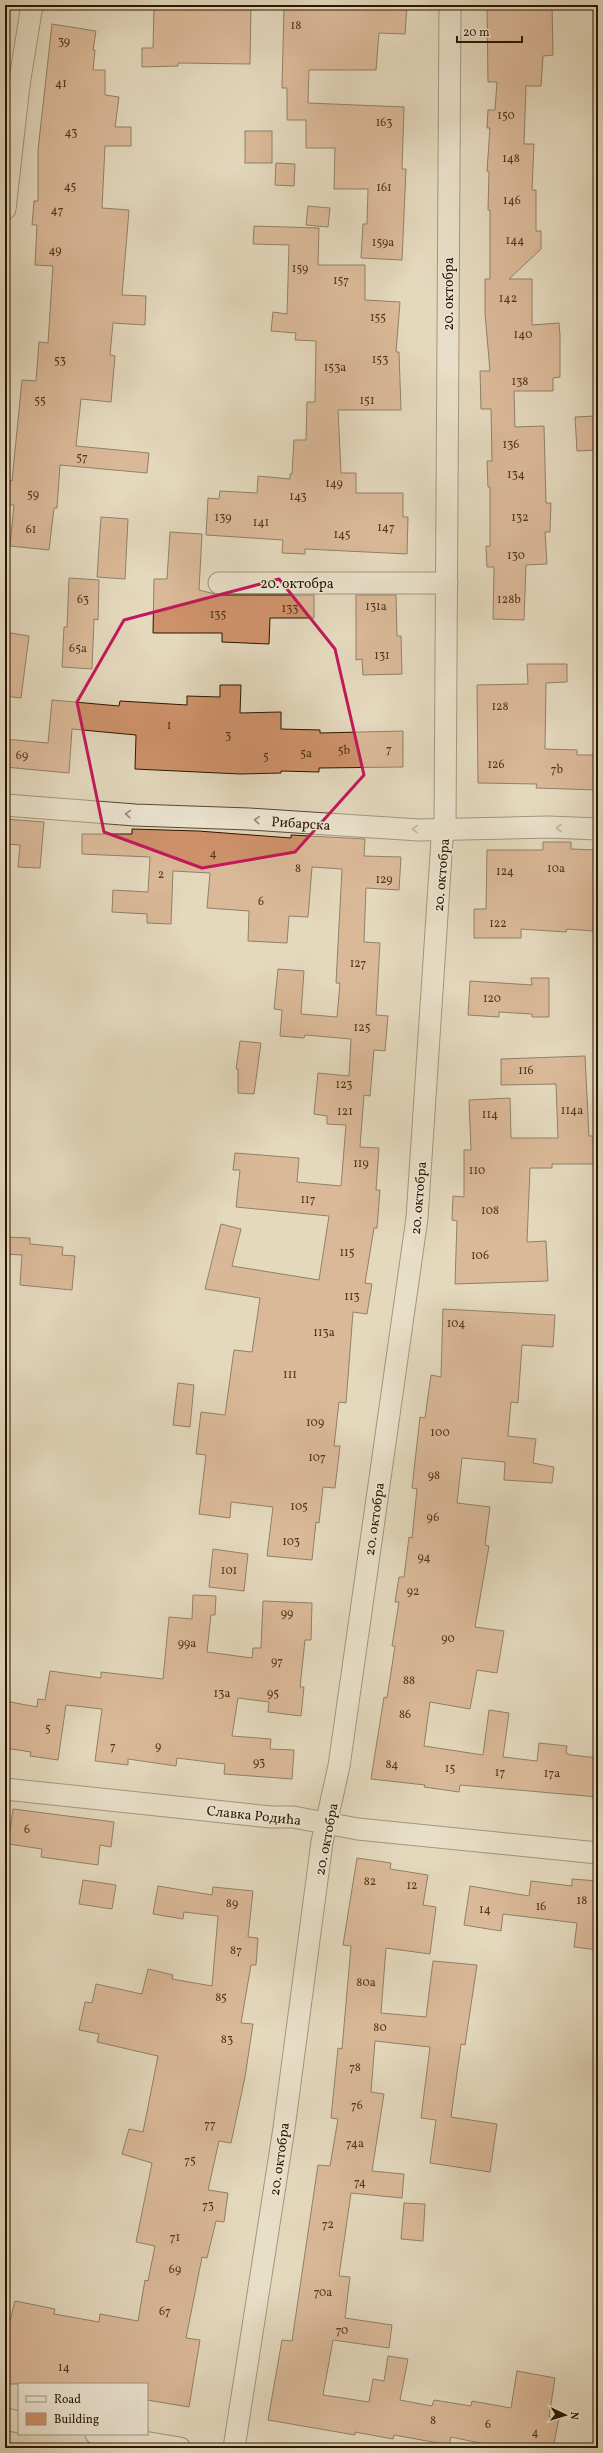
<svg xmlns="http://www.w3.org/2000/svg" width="603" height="2453" viewBox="0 0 603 2453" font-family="Vollkorn,serif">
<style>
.building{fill:#ce926b;stroke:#2a1600}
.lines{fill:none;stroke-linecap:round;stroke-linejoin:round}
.minor-casing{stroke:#58462f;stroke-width:23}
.minor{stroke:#ede6d4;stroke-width:21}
.oneway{stroke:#958875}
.marked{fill:none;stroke:#c2185b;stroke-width:3;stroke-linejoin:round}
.labels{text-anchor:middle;stroke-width:3;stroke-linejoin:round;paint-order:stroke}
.number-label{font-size:12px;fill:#53351b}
.street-label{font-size:14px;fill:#2a1600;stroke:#ede6d4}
</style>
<rect width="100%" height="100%" fill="#e4d8bd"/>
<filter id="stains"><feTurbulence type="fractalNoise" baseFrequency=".005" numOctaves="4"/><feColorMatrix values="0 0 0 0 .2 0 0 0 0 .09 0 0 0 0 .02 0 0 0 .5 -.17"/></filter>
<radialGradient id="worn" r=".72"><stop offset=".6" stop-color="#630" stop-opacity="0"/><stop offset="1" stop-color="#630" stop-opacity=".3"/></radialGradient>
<g class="building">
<polygon points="154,5 251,5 250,64 178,63 178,66 142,67 142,48 153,48"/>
<polygon points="284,5 407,5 405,34 379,33 376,70 309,70 308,103 404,107 402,169 406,169 402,260 361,258 363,224 367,224 368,189 334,189 335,148 306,148 306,120 287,120 287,88 282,88"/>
<polygon points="487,5 552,5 553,55 543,56 541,86 526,86 524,144 534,144 532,190 536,190 536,231 541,231 541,249 509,279 532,279 532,325 559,323 560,335 560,377 553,378 553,391 514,391 515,427 544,426 546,503 551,503 550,532 545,532 547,564 526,565 524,620 493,619 494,567 487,567 486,546 490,546 490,487 488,487 487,461 492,461 491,409 481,409 480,371 490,371 485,313 485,279 490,279 490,210 488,210 489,172 487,171 490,128 487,128 488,110 495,110 497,82 488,82"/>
<polygon points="52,24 96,31 93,50 95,50 93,70 105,70 105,95 119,97 115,127 131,127 131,146 105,146 102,208 129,210 122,295 146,296 145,325 113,323 110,355 115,356 111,402 81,399 76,446 149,453 147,473 60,465 57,508 54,508 49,550 10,546 14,505 7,505 9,480 12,481 22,380 36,381 39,342 48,343 53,266 35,265 37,225 32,225 34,201 38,201 38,150"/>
<rect x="245" y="131" width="27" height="32"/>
<polygon points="276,163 295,164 294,186 275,185"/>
<polygon points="308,206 330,208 328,227 306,225"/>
<polygon points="254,226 319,228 318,265 365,265 365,300 400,302 396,352 399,352 401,410 338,410 341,473 356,473 356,493 403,493 403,517 408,517 407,554 305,549 305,554 282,553 283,540 206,535 208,498 219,499 220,491 257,493 258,476 290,479 290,474 292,474 294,440 306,440 307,402 315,402 316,341 295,340 296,333 271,331 273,312 287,314 289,245 253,244"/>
<polygon points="596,416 597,450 577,451 575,417"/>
<polygon points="101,517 128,519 125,579 97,577"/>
<polygon points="170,532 202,534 199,590 219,595 314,595 314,618 270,618 269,644 222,642 222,633 153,633 154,579 167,579"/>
<polygon points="69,578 99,580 98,620 94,619 92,669 62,667 64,627 67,627"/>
<polygon points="356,595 396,595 397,636 401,636 402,674 363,675 362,659 356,660"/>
<polygon points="5,632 29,636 21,698 5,696"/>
<polygon points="527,664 567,664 567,682 546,683 545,749 577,750 577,755 598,755 598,790 536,788 537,784 478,783 477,685 528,684"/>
<polygon points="220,685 241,685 240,713 281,712 281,729 320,730 320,733 403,731 403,767 319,768 319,772 281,771 281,773 240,774 135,769 136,735 72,729 69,773 5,767 5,739 48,743 52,700 119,706 120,701 187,705 187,696 220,697"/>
<polygon points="5,819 44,822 40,868 18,867 20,845 5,844"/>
<polygon points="132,829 198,831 291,838 291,835 365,839 364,856 401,857 399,890 366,888 364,942 380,943 376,1015 388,1016 385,1051 374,1050 370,1096 364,1095 360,1147 379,1148 376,1190 380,1190 377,1228 374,1228 365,1283 372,1284 367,1314 353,1312 346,1403 339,1402 334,1446 340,1446 335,1488 323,1487 319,1523 316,1522 312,1560 267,1556 273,1507 231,1502 230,1518 199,1514 206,1455 196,1454 201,1412 225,1415 234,1350 252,1352 260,1298 205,1289 221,1224 241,1229 232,1266 319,1280 329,1216 236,1207 240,1170 233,1170 235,1153 299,1158 297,1182 341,1186 346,1125 327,1124 327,1116 314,1114 318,1073 349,1076 351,1039 305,1035 304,1038 280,1036 282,1010 274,1009 278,969 304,971 301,1014 337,1017 340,983 336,983 342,869 312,867 308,917 289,916 287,943 248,941 249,911 207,908 210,873 173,871 171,924 147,923 147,914 112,912 113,890 148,892 150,857 82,854 82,834 132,834"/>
<polygon points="543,842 571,842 571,849 598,850 598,889 594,889 593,931 567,929 566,932 521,929 521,938 474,938 474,909 486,909 487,850 543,850"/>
<polygon points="531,978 549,978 549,1017 532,1017 532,1014 499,1012 499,1017 468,1015 470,981 532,985"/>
<polygon points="240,1041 261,1043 254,1094 238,1093 238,1069 236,1069"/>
<polygon points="585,1056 589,1136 596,1136 597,1164 552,1164 552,1168 530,1168 527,1242 546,1241 548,1281 455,1284 457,1221 452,1220 453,1196 464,1197 464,1150 471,1150 469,1100 510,1098 511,1138 558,1138 556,1084 501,1085 501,1059"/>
<polygon points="5,1237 30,1238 30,1244 63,1247 62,1255 75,1256 72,1290 20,1285 22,1255 5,1254"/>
<polygon points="443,1309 555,1315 553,1347 522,1345 518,1403 511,1402 508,1436 536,1439 533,1463 554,1467 552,1483 504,1480 505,1462 462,1458 457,1503 490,1507 485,1545 489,1546 475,1627 504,1631 497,1673 477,1670 470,1709 430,1702 424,1746 483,1755 489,1710 509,1713 503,1757 537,1761 539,1743 567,1746 566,1753 571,1755 598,1758 598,1797 460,1785 459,1792 424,1787 425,1785 371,1779 384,1697 387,1698 395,1646 392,1646 399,1602 395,1602 399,1577 404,1577 409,1537 412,1538 417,1489 412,1488 420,1417 425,1418 431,1375 441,1377"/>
<polygon points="178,1383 194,1385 190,1427 173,1425"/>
<polygon points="213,1549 248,1554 244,1591 209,1587"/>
<polygon points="193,1595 216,1596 215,1615 211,1615 207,1652 252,1658 253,1648 261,1648 263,1601 312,1603 311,1640 305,1640 300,1687 304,1687 301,1716 268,1712 269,1702 238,1698 232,1736 271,1739 270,1749 294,1750 292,1779 224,1774 225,1764 177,1758 176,1766 128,1759 128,1765 95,1761 102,1709 66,1705 58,1760 30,1756 31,1752 5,1748 5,1701 37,1707 38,1699 45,1700 50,1671 101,1678 101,1672 163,1679 169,1617 192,1619"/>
<polygon points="13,1809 114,1822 111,1847 100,1845 98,1865 41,1857 42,1849 8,1844"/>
<polygon points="357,1858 391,1863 390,1869 428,1875 423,1905 436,1907 430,1954 386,1948 381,2013 426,2017 433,1961 477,1965 465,2045 461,2044 451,2117 497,2124 490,2172 430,2163 436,2120 421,2118 430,2047 375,2041 371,2092 384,2094 372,2171 404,2174 402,2198 351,2193 339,2276 350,2277 345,2318 392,2325 389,2348 333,2340 323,2395 369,2402 373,2379 384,2381 388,2356 408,2359 400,2400 432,2406 434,2400 471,2406 472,2401 511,2408 517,2371 555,2378 549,2417 559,2418 553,2448 503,2448 451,2437 449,2445 394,2435 393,2439 355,2432 355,2435 268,2420 282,2340 292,2341 318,2165 330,2166 338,2119 331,2118 338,2048 342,2049 351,1946 343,1945"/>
<polygon points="572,1879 598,1881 598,1950 574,1947 577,1923 503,1914 501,1931 464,1925 470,1886 529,1896 531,1881 572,1886"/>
<polygon points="83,1880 116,1885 112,1909 79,1904"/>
<polygon points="158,1886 212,1895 213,1887 253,1891 248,1937 258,1938 256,1965 251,1965 241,2023 253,2024 245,2077 231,2143 219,2141 208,2190 228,2193 224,2222 216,2221 207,2258 202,2257 186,2338 200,2340 189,2407 147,2400 147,2384 5,2384 5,2341 15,2301 55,2309 54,2314 99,2322 100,2314 138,2321 145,2280 148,2281 155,2246 136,2242 152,2163 122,2154 129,2129 143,2132 158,2056 97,2042 99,2034 79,2030 85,2002 92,2003 96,1984 142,1994 148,1969 173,1975 172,1979 212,1986 218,1916 184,1912 183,1919 153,1914"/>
<polygon points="404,2203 425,2204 423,2241 401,2239"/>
</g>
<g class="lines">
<g class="minor-casing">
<g id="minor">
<polyline points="5,209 19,85 32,5"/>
<polyline points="219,583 447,583"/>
<polyline points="5,805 135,815 249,819 419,830 548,827 598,829"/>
<polyline points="5,1789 271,1817 293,1817 358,1829 598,1853"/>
<polyline points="5,2419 19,2422"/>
<polyline points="96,2434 180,2448"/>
<polyline points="234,2448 284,2128 322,1842 339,1766 417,1218 442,840 445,829 450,5"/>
</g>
</g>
<use href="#minor" class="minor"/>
</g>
<defs><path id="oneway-chevron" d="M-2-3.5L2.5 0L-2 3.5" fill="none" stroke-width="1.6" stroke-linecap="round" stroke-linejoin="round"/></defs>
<g class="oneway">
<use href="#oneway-chevron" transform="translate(128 814) rotate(-176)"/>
<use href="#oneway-chevron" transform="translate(257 820) rotate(-175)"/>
<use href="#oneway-chevron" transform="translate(559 828) rotate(-178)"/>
<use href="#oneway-chevron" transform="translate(415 829) rotate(-178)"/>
</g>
<path d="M0 0H603V2453H0ZM279 579 335 649 364 775 295 852 202 868 104 832 77 702 124 620Z" fill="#e4d8bd" fill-opacity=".55" fill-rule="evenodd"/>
<path class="marked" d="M279 579 335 649 364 775 295 852 202 868 104 832 77 702 124 620Z"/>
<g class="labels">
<g class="number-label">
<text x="296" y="29">18</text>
<text x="64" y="45">39</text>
<text x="61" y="87">41</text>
<text x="506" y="119">150</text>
<text x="384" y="126">163</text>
<text x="71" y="136">43</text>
<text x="511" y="162">148</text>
<text x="70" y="190">45</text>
<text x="384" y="191">161</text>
<text x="512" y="204">146</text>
<text x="57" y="214">47</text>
<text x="515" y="244">144</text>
<text x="383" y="246">159a</text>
<text x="55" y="254">49</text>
<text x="300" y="272">159</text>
<text x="341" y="284">157</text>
<text x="508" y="302">142</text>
<text x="378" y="321">155</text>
<text x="523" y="338">140</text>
<text x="380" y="363">153</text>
<text x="60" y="364">53</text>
<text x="335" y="371">153a</text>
<text x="520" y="385">138</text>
<text x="40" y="404">55</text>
<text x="367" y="404">151</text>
<text x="511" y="448">136</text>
<text x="82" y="461">57</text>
<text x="516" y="478">134</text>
<text x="334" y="487">149</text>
<text x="33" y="498">59</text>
<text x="298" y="500">143</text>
<text x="223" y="521">139</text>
<text x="520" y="521">132</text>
<text x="261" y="526">141</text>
<text x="386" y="531">147</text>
<text x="31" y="533">61</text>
<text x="342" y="538">145</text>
<text x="516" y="559">130</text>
<text x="83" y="603">63</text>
<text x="509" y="603">128b</text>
<text x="376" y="610">131a</text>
<text x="290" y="612">133</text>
<text x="218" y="618">135</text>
<text x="78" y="652">65a</text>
<text x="382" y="659">131</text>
<text x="500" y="710">128</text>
<text x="169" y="729">1</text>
<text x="228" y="739">3</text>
<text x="389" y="753">7</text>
<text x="344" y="754">5b</text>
<text x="306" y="757">5a</text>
<text x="22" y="759">69</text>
<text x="266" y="760">5</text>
<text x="496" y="768">126</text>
<text x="557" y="773">7b</text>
<text x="213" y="857">4</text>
<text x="298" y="872">8</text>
<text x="556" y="872">10a</text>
<text x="505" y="875">124</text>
<text x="161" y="878">2</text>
<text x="384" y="883">129</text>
<text x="261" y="905">6</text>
<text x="498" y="927">122</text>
<text x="358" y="967">127</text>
<text x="492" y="1002">120</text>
<text x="362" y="1031">125</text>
<text x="526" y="1074">116</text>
<text x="344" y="1088">123</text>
<text x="572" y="1114">114a</text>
<text x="345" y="1115">121</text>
<text x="490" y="1118">114</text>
<text x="361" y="1167">119</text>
<text x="477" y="1174">110</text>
<text x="308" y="1203">117</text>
<text x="490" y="1214">108</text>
<text x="347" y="1256">115</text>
<text x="480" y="1259">106</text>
<text x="352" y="1300">113</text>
<text x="456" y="1327">104</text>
<text x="324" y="1336">113a</text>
<text x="290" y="1378">111</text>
<text x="315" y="1426">109</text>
<text x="440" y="1436">100</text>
<text x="317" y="1461">107</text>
<text x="434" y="1479">98</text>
<text x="299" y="1510">105</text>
<text x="433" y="1521">96</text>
<text x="291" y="1545">103</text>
<text x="424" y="1561">94</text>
<text x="229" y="1574">101</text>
<text x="413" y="1595">92</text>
<text x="287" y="1617">99</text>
<text x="448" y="1642">90</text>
<text x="187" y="1647">99a</text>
<text x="277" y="1665">97</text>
<text x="409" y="1684">88</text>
<text x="222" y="1697">13a</text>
<text x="273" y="1697">95</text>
<text x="405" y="1718">86</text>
<text x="48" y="1732">5</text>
<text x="113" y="1750">7</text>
<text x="158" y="1750">9</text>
<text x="259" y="1766">93</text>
<text x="392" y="1768">84</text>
<text x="450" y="1772">15</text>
<text x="500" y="1776">17</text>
<text x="552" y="1777">17a</text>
<text x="27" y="1833">6</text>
<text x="370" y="1885">82</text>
<text x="412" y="1889">12</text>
<text x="582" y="1904">18</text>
<text x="232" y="1907">89</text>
<text x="541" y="1910">16</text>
<text x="485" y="1913">14</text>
<text x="236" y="1954">87</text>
<text x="366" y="1986">80a</text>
<text x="221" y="2001">85</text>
<text x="380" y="2031">80</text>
<text x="227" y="2043">83</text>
<text x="355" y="2071">78</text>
<text x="357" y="2109">76</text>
<text x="210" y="2128">77</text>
<text x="355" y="2147">74a</text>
<text x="190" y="2164">75</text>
<text x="360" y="2186">74</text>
<text x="208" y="2209">73</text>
<text x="328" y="2228">72</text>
<text x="175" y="2241">71</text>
<text x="175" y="2273">69</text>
<text x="323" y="2296">70a</text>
<text x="165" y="2315">67</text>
<text x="342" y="2334">70</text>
<text x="64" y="2371">14</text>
<text x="433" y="2424">8</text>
<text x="488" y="2428">6</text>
<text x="535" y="2436">4</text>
</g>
<g class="street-label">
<text transform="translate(448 294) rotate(-90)" y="5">20. октобра</text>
<text x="297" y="588">20. октобра</text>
<text transform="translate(301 823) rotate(4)" y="5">Рибарска</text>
<text transform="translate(441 875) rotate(-85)" y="5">20. октобра</text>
<text transform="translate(418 1198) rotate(-85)" y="5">20. октобра</text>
<text transform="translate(374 1519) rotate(-82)" y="5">20. октобра</text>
<text transform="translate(254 1815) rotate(6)" y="5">Славка Родића</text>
<text transform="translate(326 1839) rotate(-79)" y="5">20. октобра</text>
<text transform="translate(279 2159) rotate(-82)" y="5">20. октобра</text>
</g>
</g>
<rect width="603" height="2453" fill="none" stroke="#e4d8bd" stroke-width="20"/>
<rect x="6" y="6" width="591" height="2441" fill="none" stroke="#2a1600" stroke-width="2"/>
<rect x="10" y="10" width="583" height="2433" fill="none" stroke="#2a1600"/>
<rect x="18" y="2383" width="130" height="52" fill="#ede6d4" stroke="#9f937f"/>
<rect x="26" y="2396" width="20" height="6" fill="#ede6d4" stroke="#9f937f"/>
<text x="54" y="2403" font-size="12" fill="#2a1600">Road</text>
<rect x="26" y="2413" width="20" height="12" fill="#ce926b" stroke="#9f937f"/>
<text x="54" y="2423" font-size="12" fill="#2a1600">Building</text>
<g transform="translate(565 2415) rotate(94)" stroke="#ede6d4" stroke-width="3" paint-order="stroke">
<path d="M0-3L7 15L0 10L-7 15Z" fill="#2a1600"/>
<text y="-6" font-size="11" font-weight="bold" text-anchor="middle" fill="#2a1600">N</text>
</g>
<path d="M457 36v6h65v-6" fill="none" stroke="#2a1600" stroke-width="2"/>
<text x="463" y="36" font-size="12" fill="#2a1600" stroke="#ede6d4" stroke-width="3" paint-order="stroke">20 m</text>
<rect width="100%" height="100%" filter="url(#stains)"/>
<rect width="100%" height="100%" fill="url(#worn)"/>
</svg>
